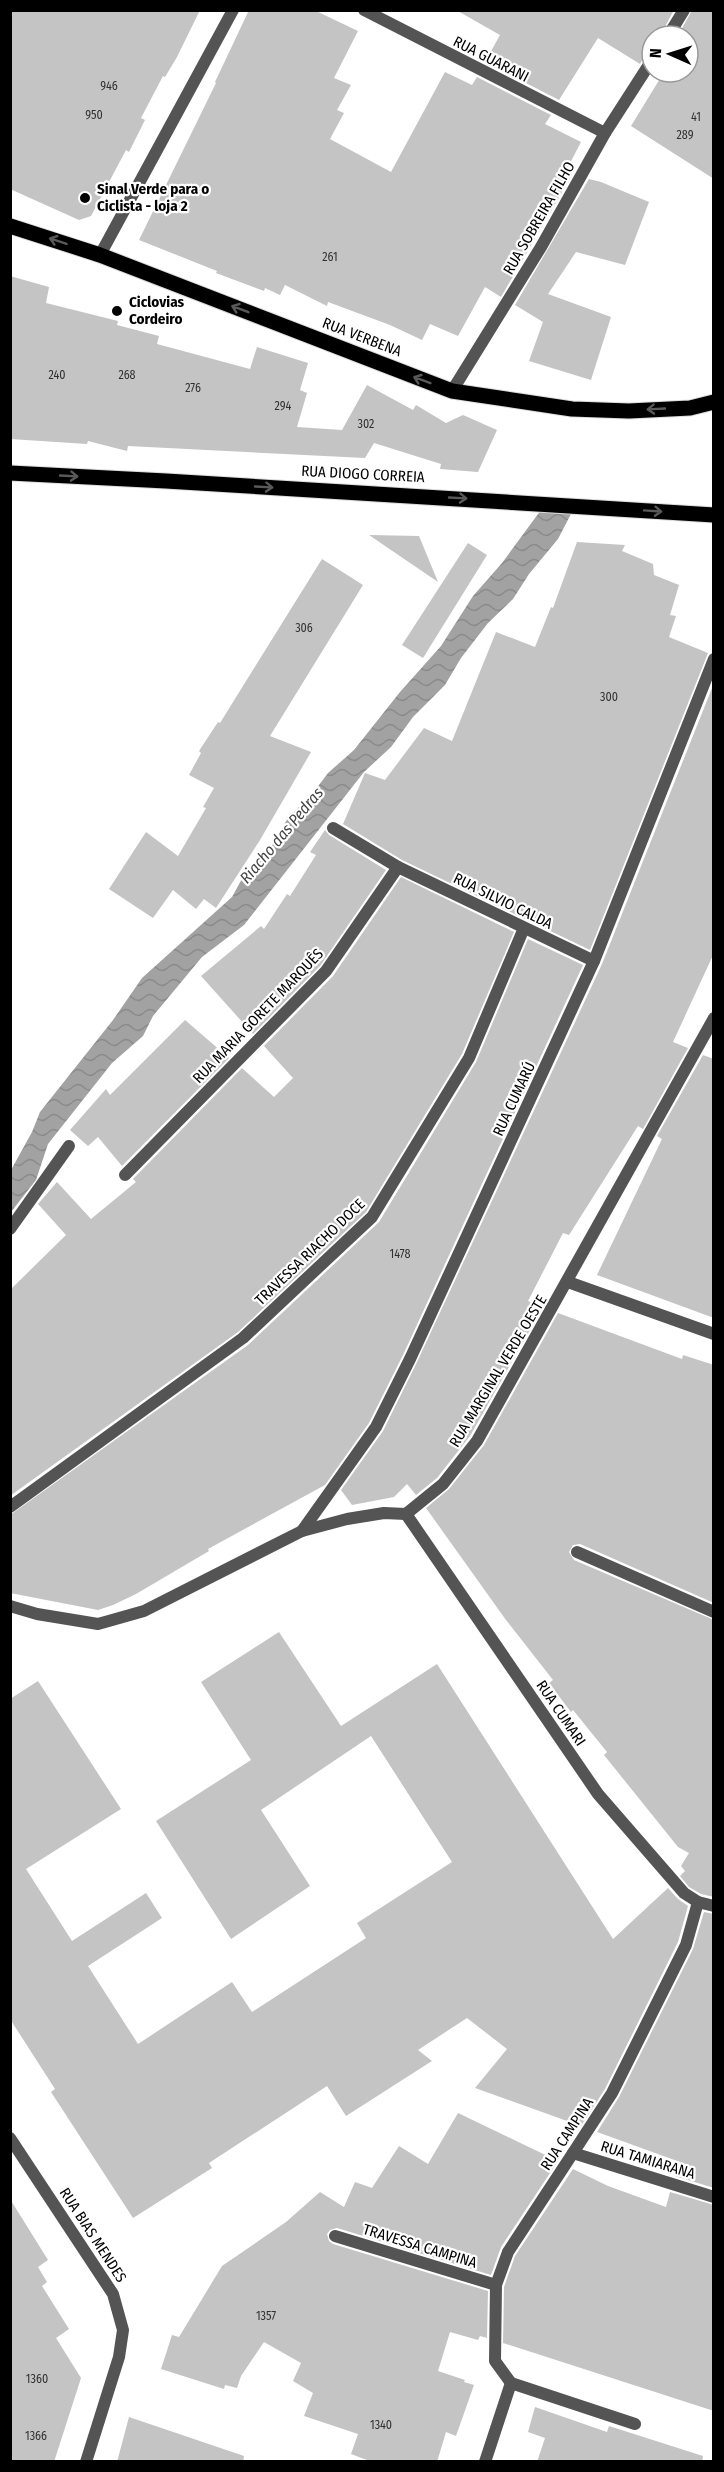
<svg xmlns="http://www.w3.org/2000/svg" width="724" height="2472" viewBox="0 0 724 2472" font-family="'Fira Sans Condensed',sans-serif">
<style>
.water{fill:url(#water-waves)}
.building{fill:#c4c4c4}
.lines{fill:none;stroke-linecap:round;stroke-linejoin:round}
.primary-casing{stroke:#dbdbdb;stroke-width:17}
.lane{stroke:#545454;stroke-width:12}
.street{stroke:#545454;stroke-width:12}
.primary{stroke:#000;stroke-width:15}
.oneway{stroke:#595959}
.poi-dot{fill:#000;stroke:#fff;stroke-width:2}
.labels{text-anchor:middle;stroke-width:4.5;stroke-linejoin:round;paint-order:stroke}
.number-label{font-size:12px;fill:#313131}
.street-label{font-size:15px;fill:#000;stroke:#fff}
.poi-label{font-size:15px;font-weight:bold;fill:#000;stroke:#fff;text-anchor:start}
.water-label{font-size:16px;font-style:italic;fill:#434343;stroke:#fff}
</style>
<defs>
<pattern id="water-waves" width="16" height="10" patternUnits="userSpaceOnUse" patternTransform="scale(1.5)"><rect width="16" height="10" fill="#a2a2a2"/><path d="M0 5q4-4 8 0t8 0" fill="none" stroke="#8a8a8a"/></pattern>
</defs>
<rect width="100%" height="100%" fill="#fff"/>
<polygon class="water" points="541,510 572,512 558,539 529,574 513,599 488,623 461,658 445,685 413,717 391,747 364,772 244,925 202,957 153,1016 143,1036 112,1063 48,1144 36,1180 11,1212 11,1170 32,1132 40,1112 113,1020 142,978 232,897 243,877 270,849 288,818 313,793 328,773 354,750 400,692 441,646 473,596 502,563"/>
<g class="building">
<polygon points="10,10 200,10 177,57 165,77 163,76 141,118 145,120 129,152 126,150 91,216 79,220 10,189"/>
<polygon points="249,10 314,10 358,31 334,78 351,85 337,110 344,113 330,139 391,172 445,72 472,85 477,77 551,115 545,124 581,142 565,173 572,175 501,297 485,287 458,336 430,324 422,340 390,325 328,302 327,306 285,285 280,295 265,288 264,291 216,273 217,271 139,240 216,83 215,82"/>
<polygon points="456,10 674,10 660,36 652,36 652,52 645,55 640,64 598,38 559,100 485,62 500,35"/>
<polygon points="692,10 714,10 714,179 631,126 661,77 654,72 688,72 688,36 678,36"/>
<polygon points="589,179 601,182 649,202 625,265 576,252 548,294 611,317 591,380 529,361 543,322 515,305"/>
<polygon points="10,276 49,287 46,303 118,321 117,325 159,336 157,344 250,369 257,347 308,363 300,390 307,393 297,427 342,430 367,385 413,410 416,405 446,423 463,415 497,430 478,472 440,469 441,464 374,443 365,458 128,446 127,451 88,441 87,444 10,439"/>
<polygon points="369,535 419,536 438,582"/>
<polygon points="577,542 625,545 622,551 653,564 654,575 679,585 670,615 676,616 669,637 708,653 590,950 402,860 343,824 365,773 385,780 424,728 452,741 496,632 535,647 551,607 553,608"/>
<polygon points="468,543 487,555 423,658 402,645"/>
<polygon points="322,559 363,585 270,736 311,752 260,840 216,908 204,899 196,909 173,890 153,918 109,889 146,832 178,856 206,808 203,807 214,788 189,775 201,753 199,751 218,722 220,723"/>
<polygon points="714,683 714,953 673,1042 688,1048 643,1129 638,1126 569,1235 563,1233 528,1301 543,1307 470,1436 437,1478 416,1495 407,1484 394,1497 352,1505 341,1490 383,1431 417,1362 602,964"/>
<polygon points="325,830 329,835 386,870 320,966 253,1034 201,976 261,926 264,929 287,894 290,896 316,855 310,852"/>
<polygon points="401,877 514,932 462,1054 366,1212 238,1332 10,1496 10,1290 66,1235 38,1204 57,1182 91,1219 136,1182 133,1179 242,1068 274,1097 293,1078 264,1046 333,976"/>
<polygon points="528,939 583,965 403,1355 369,1423 325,1485 208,1549 209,1551 136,1594 113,1605 98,1610 10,1593 10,1515 248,1345 379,1222 476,1062"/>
<polygon points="185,1020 229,1058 122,1166 98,1137 88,1146 70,1130 106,1089 110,1095"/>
<polygon points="703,1055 714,1059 714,1318 597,1275 662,1139 657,1136"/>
<polygon points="558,1313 682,1359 683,1355 714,1365 714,1603 580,1544 573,1545 569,1552 574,1560 714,1620 714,1897 701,1894 689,1887 680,1876 685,1871 681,1866 689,1853 678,1847 604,1755 607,1752 573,1710 571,1712 549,1683 553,1680 506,1620 426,1508 449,1489 484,1445"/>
<polygon points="279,1632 341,1726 437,1664 613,1939 668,1888 678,1899 688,1906 678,1942 605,2089 581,2126 475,2088 507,2049 467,2018 418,2050 432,2061 346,2116 327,2086 209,2163 212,2168 133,2218 51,2092 55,2089 10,2019 10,1699 38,1681 121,1809 26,1869 72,1941 146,1893 162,1918 88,1966 138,2044 232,1982 252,2012 366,1938 357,1923 452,1862 371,1736 261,1810 310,1886 231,1939 156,1821 251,1760 201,1682"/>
<polygon points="704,1912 714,1914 714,2188 675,2176 680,2162 597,2132 619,2097 693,1949"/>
<polygon points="458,2113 558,2161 501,2247 491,2275 337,2228 330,2230 327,2234 329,2241 333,2244 488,2291 487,2338 480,2336 478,2340 450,2332 438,2371 465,2380 464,2382 474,2385 456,2436 446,2432 437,2462 372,2462 351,2454 358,2434 304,2416 313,2393 293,2381 301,2363 264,2342 241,2376 237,2388 225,2385 224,2389 161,2369 172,2335 179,2337 222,2266 286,2222 320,2192 344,2207 355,2182 372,2188 399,2146 428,2164"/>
<polygon points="573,2169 608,2186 666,2207 670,2192 714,2205 714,2411 503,2343 504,2287 515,2256"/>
<polygon points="10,2199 48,2260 38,2267 47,2282 42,2286 69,2329 56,2338 81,2378 54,2462 10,2462"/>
<polygon points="535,2407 607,2432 609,2426 703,2456 702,2462 537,2462 545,2438 528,2432"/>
<polygon points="129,2417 244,2456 243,2462 117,2462"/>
</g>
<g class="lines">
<g class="primary-casing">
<g id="primary">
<polyline points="10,226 100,255 452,391 572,409 629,411 690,408 714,402"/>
<polyline points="10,473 166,481 714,515"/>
</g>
</g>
<g class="lane">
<polyline points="333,828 398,867 594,961"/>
<polyline points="125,1175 326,971 398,867"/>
<polyline points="10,1229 69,1146"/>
<polyline points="10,1507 243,1338 372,1217 469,1058 524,928"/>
<polyline points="335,2236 496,2285"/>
<polyline points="511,2383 495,2361 496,2285 508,2252 573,2153"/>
</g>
<g class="street">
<polyline points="364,10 605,133"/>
<polyline points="668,36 684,10"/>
<polyline points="100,255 233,10"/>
<polyline points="452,391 541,247 605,133 652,60"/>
<polyline points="568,1282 714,1334"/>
<polyline points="406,1514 598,1794 684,1893 698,1902 714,1906"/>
<polyline points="302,1531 376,1427 410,1359 594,961 714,659"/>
<polyline points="577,1552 714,1612"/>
<polyline points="10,1606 37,1614 98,1624 144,1611 302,1531 347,1519 384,1513 406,1514 443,1484 477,1441 714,1018"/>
<polyline points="698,1902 686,1945 612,2093 573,2153 714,2197"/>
<polyline points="10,2138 113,2294 123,2330 119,2357 86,2462"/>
<polyline points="485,2462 511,2383 635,2424"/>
</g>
<use href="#primary" class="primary"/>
</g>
<defs><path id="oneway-shaft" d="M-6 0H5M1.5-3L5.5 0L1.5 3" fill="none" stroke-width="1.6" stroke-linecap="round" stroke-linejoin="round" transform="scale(1.5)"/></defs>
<g class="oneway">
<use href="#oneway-shaft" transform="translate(58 241) rotate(-162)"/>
<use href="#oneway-shaft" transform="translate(240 309) rotate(-159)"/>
<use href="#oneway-shaft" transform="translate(422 380) rotate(-159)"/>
<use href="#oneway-shaft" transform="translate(656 409) rotate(177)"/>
<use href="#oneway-shaft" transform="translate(69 476) rotate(3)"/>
<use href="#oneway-shaft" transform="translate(264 487) rotate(3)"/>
<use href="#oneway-shaft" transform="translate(458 498) rotate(3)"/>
<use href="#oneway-shaft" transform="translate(653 511) rotate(4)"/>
</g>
<g class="poi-dot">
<circle cx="85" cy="198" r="6"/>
<circle cx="117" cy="311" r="6"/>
</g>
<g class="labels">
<g class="number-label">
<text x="109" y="90">946</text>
<text x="94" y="119">950</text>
<text x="696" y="121">41</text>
<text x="685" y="139">289</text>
<text x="330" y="261">261</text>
<text x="57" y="379">240</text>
<text x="127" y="379">268</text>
<text x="193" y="392">276</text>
<text x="283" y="410">294</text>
<text x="366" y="428">302</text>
<text x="304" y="632">306</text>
<text x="609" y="701">300</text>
<text x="400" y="1258">1478</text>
<text x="266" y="2320">1357</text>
<text x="37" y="2383">1360</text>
<text x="381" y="2429">1340</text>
<text x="36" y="2440">1366</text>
</g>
<g class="street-label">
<text transform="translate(491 59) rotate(27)" y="5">RUA GUARANI</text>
<text transform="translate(539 218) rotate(-60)" y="5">RUA SOBREIRA FILHO</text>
<text transform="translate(362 337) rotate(21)" y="5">RUA VERBENA</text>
<text transform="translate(363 474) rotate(3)" y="5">RUA DIOGO CORREIA</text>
<text transform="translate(503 901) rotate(26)" y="5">RUA SILVIO CALDA</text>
<text transform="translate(258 1016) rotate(-46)" y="5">RUA MARIA GORETE MARQUÊS</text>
<text transform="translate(514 1099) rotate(-65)" y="5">RUA CUMARÚ</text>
<text transform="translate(310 1252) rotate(-44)" y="5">TRAVESSA RIACHO DOCE</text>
<text transform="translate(498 1371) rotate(-59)" y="5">RUA MARGINAL VERDE OESTE</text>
<text transform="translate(561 1713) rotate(56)" y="5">RUA CUMARI</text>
<text transform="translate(567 2134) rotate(-57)" y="5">RUA CAMPINA</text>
<text transform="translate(648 2160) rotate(17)" y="5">RUA TAMIARANA</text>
<text transform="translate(93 2235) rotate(57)" y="5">RUA BIAS MENDES</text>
<text transform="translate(420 2246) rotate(17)" y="5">TRAVESSA CAMPINA</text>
</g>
<g class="poi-label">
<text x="97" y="194">Sinal Verde para o<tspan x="97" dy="17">Ciclista - loja 2</tspan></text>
<text x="129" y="307">Ciclovias<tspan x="129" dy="17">Cordeiro</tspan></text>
</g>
<g class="water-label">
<text transform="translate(281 835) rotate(-50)" y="6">Riacho das Pedras</text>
</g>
</g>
<rect width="724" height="2472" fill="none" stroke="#000000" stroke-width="24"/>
<g transform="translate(670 54) rotate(273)"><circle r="28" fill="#ffffff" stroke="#999999" stroke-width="1.5"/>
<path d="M0-4.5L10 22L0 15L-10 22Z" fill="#000000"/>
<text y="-9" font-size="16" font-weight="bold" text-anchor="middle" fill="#000000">N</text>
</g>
</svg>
